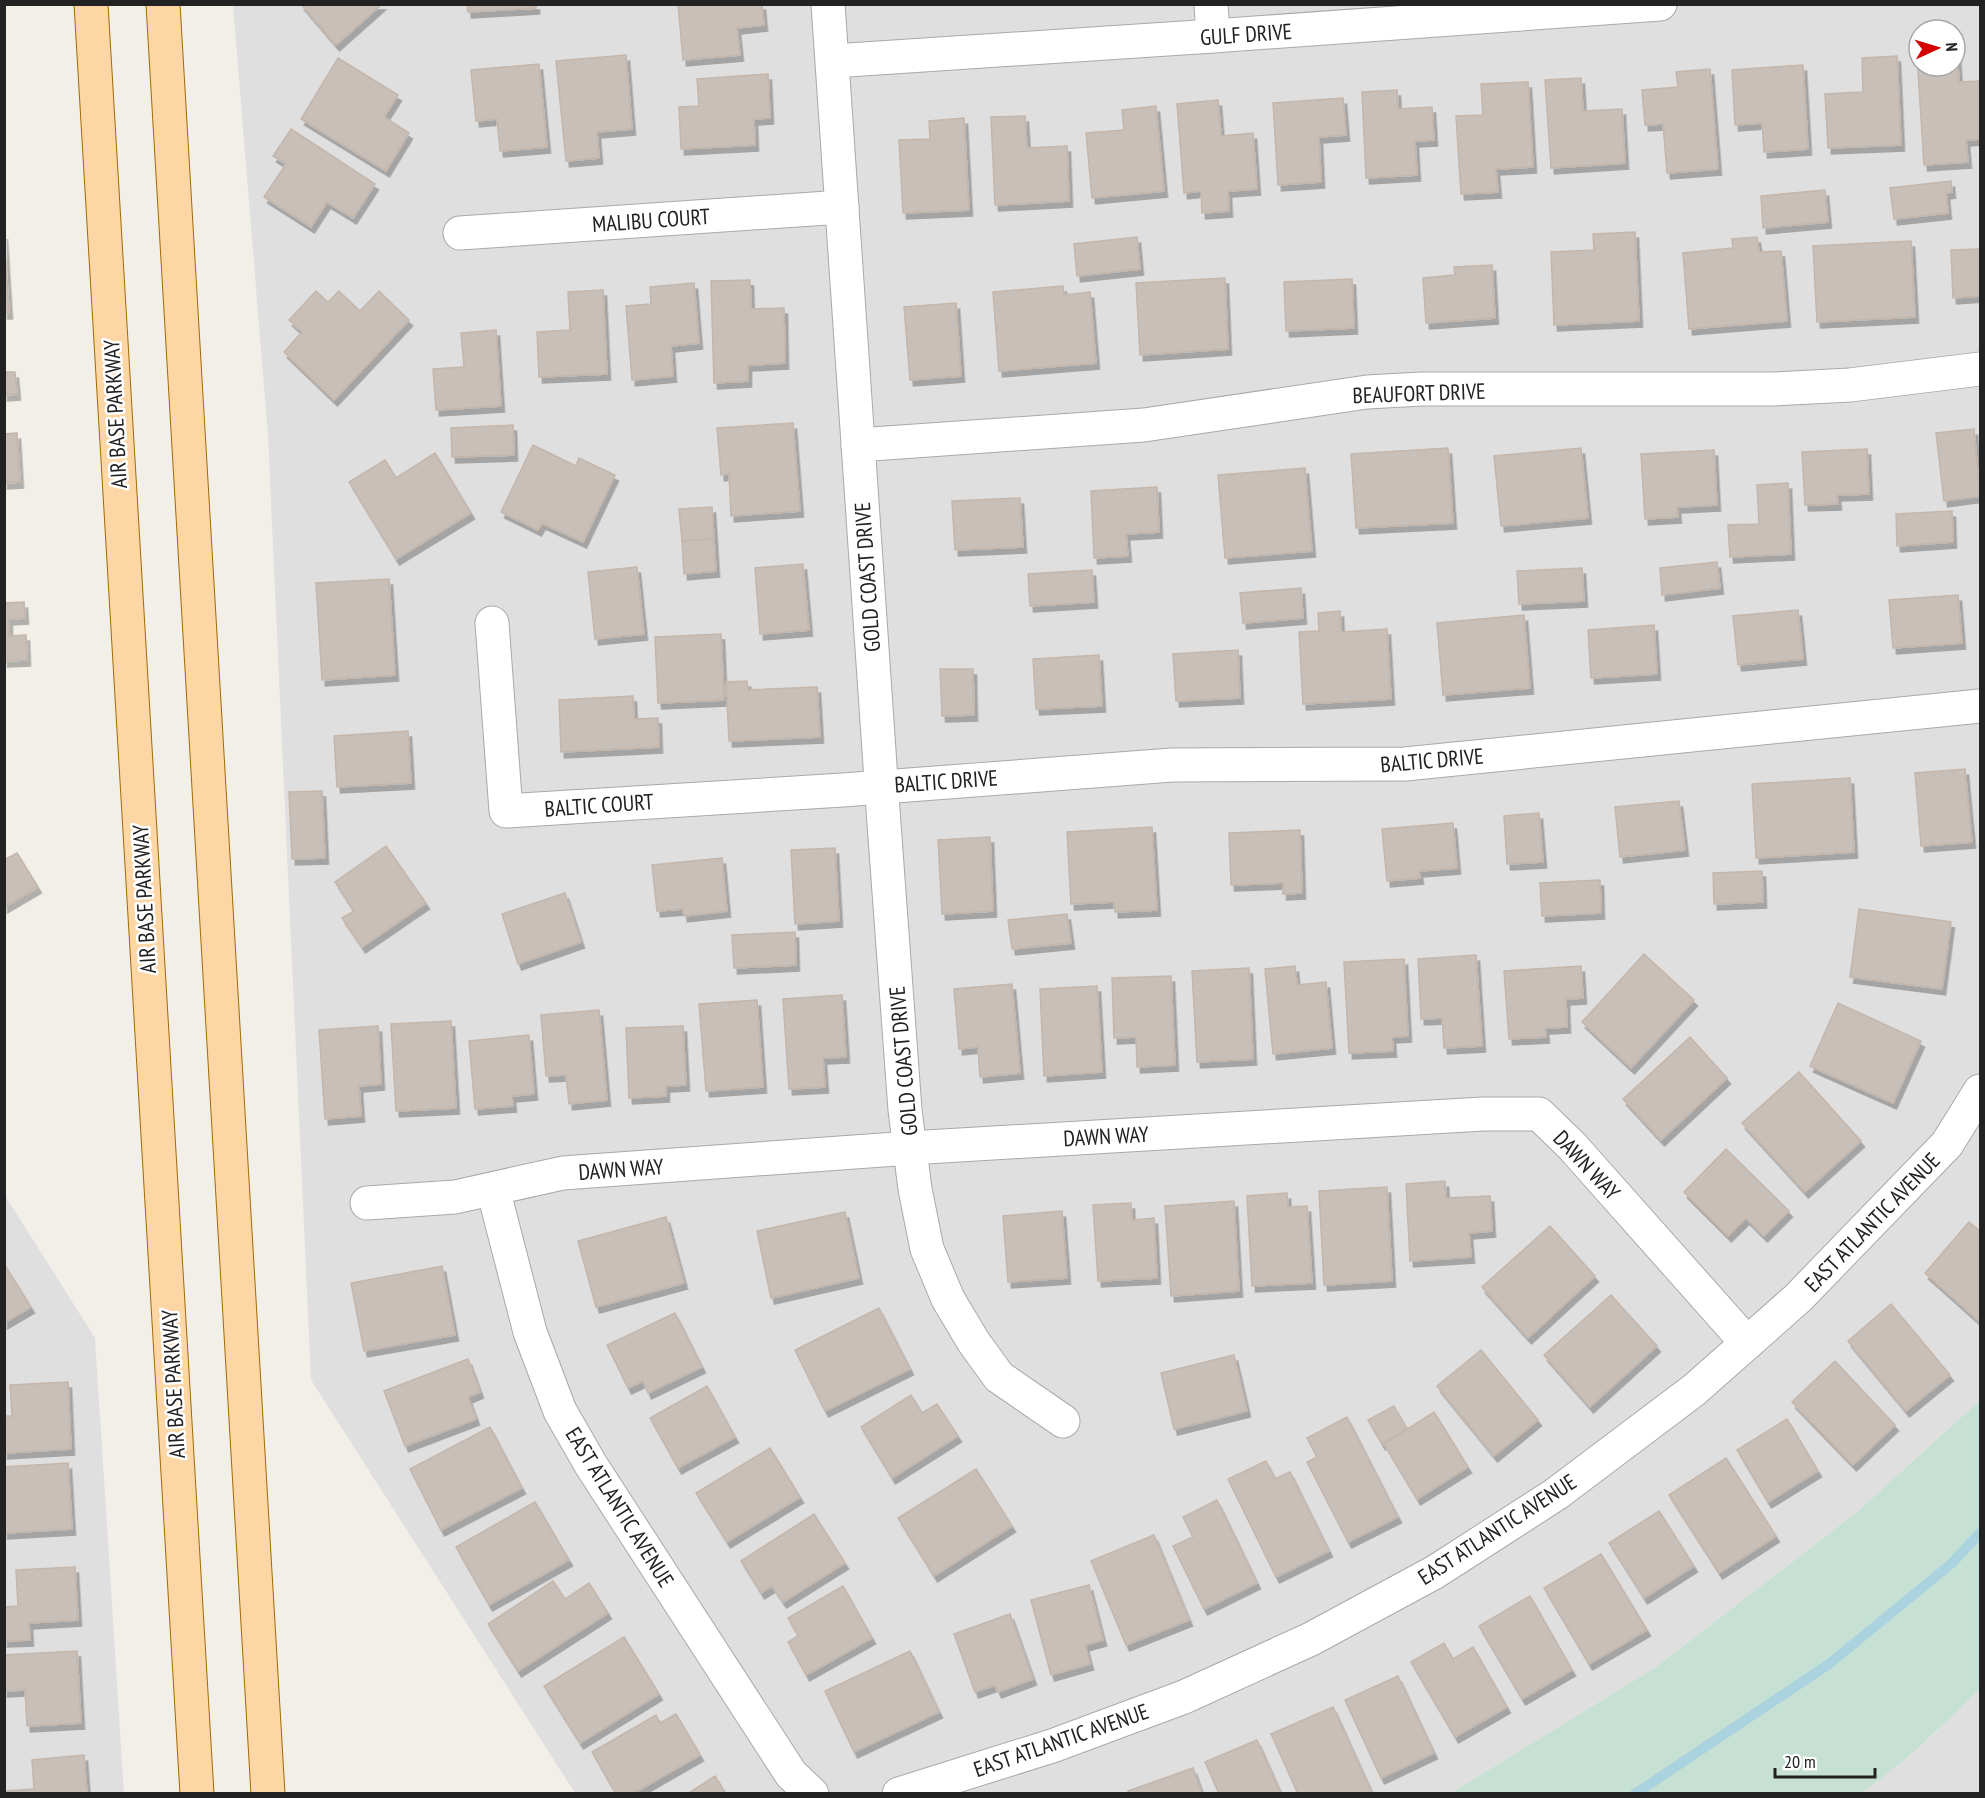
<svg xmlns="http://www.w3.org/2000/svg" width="1985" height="1798" viewBox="0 0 1985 1798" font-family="'PT Sans Narrow',sans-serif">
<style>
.residential{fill:#e0dfdf;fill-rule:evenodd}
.wetland{fill:#c6e0d4}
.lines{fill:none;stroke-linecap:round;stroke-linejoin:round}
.stream{stroke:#aad3df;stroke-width:10}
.building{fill:#c7bfb8;stroke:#c4b6ab;stroke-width:1.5;filter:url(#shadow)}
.street-casing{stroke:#a9a9a9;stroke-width:35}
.primary-casing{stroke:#a06b00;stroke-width:35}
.street{stroke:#fff;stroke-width:33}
.primary{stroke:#fcd6a4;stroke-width:33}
.labels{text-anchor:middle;stroke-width:5;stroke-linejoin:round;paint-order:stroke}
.street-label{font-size:22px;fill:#222;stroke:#fff}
</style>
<defs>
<filter id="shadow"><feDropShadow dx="3.5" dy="6" stdDeviation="0" flood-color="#0004"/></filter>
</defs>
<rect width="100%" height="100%" fill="#f2efe9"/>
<g class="residential">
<path d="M233 5H1980V1400L1857 1512 1656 1667 1451 1793H575L311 1380 268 436ZM1919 30H1955V66H1919Z"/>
<polygon points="4,1194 95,1338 124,1793 5,1793"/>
<polygon points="1980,1689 1980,1793 1859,1794 1932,1736"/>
</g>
<path class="wetland" d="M1980 1400V1689C1942 1726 1904 1764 1859 1794L1451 1793 1656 1667 1857 1512Z"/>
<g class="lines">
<polyline class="stream" points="1635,1794 1829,1664 1951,1564 1980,1533"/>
</g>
<g class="building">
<polygon points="301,4 382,4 336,45"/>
<polygon points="467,4 536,4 536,8 468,12"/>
<polygon points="678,4 762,4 764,25 737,28 740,55 683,60"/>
<polygon points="1955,52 1957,52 1959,82 1980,81 1980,139 1966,140 1968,162 1924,165 1917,55 1919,54 1919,66 1955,66"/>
<polygon points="626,55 632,129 597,132 599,158 566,161 556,61"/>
<polygon points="1897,56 1901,145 1828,148 1825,94 1863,92 1862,58"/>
<polygon points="338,58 398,95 384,117 409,133 386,171 301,119"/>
<polygon points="539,64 547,147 500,151 497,119 476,121 471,70"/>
<polygon points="1803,65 1808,149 1764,152 1762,123 1735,125 1732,70"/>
<polygon points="1710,69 1718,169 1667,173 1663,124 1645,125 1642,90 1678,87 1676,72"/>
<polygon points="768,74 770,118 754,119 755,145 681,149 679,107 699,106 697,79"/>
<polygon points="1581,78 1583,111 1622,109 1625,163 1551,168 1545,80"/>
<polygon points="1528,82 1533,167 1496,169 1498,192 1461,194 1456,116 1483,115 1481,84"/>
<polygon points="1397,90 1398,109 1432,107 1434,140 1415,141 1417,175 1366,178 1362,92"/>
<polygon points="1343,98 1346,135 1319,137 1321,182 1278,185 1273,103"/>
<polygon points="1218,100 1221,136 1253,133 1257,189 1228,191 1229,211 1202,213 1201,191 1184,193 1177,104"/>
<polygon points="1156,106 1164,191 1092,198 1086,133 1124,130 1122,110"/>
<polygon points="1025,116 1027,148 1067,146 1069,201 995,205 991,117"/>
<polygon points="964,118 969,210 903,213 899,140 930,139 929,121"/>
<polygon points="291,129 375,184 353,218 327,202 311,227 264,197 286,164 273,156"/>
<polygon points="1951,181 1952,192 1946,193 1948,213 1894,219 1890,188"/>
<polygon points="1825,190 1828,222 1763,228 1761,196"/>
<polygon points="1635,232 1639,321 1554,325 1551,252 1594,250 1593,234"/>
<polygon points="4,233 9,313 4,313"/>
<polygon points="1137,237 1140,269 1077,276 1074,244"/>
<polygon points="1757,237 1759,252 1781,251 1787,321 1689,329 1683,253 1733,248 1732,239"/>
<polygon points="1911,241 1915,317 1817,322 1813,246"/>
<polygon points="1980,249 1980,296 1953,298 1951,250"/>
<polygon points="1492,265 1495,318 1426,323 1423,278 1455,275 1454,267"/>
<polygon points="1225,278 1228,349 1140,355 1136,283"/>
<polygon points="1352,279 1354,328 1286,331 1284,282"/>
<polygon points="750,280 751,309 784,308 785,363 748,365 748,381 714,383 711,281"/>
<polygon points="694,283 699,343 671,346 673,376 632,380 626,306 651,304 650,287"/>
<polygon points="1063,286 1064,295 1090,292 1096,363 999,371 993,292"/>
<polygon points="603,290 607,374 539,377 537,332 570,330 568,292"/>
<polygon points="316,291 328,302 339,291 360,311 379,291 409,320 334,400 284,352 302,332 289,320"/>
<polygon points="956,303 961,376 910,380 904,307"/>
<polygon points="496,330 501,406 436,410 433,369 464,367 461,333"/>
<polygon points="4,372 15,372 17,394 4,395"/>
<polygon points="793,423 800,511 731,516 729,474 721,475 717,428"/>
<polygon points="513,425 514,455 452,457 451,428"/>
<polygon points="1974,429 1980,496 1944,501 1936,433"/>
<polygon points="17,433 20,482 4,483 4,434"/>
<polygon points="533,445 576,466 579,458 615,475 583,542 542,523 538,530 501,512"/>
<polygon points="1448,448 1453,523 1356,528 1351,454"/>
<polygon points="1581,448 1588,518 1501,526 1494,456"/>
<polygon points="1867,449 1869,494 1837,495 1838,504 1805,505 1802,452"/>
<polygon points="1714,450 1717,505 1677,507 1678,517 1645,519 1641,454"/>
<polygon points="435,453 471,513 396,559 349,482 385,460 396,478"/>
<polygon points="1305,468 1312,551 1225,558 1218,475"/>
<polygon points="1788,483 1791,554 1730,557 1728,525 1759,524 1757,485"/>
<polygon points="1157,487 1159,532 1126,534 1128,556 1094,558 1091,491"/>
<polygon points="1020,498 1023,547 955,550 952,501"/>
<polygon points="712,507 714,539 682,541 679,509"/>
<polygon points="1952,511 1953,542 1897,546 1896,514"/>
<polygon points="714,539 716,571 684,574 682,541"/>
<polygon points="1717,562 1720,588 1662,595 1660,568"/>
<polygon points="803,564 809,630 760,634 755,568"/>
<polygon points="637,567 644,634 595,639 588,572"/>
<polygon points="1582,568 1584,601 1519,604 1517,571"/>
<polygon points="1092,570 1094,602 1030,606 1028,574"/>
<polygon points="389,579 395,675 322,680 316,583"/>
<polygon points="1301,588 1303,618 1243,623 1240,593"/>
<polygon points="1958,595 1962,643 1893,648 1889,600"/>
<polygon points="24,602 25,618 9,619 9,636 26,635 27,660 4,661 4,603"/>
<polygon points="1798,610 1803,659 1738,665 1733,616"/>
<polygon points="1340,611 1341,632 1387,629 1391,699 1303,704 1299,632 1319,631 1318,613"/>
<polygon points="1524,615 1530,688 1443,695 1437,623"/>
<polygon points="1654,625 1657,674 1591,678 1588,630"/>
<polygon points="721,634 724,700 658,703 655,637"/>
<polygon points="1238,650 1240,698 1176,701 1173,654"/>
<polygon points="1099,655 1102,706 1036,709 1033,659"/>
<polygon points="940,669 973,669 974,715 942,716"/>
<polygon points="747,681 748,690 817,687 820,737 729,741 726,682"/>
<polygon points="633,696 634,719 658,718 659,747 561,752 559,700"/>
<polygon points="408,731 411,783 337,787 334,736"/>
<polygon points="1965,769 1972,842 1921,846 1915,773"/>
<polygon points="1850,778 1854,852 1756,858 1752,784"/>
<polygon points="322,791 325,858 292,859 289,792"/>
<polygon points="1679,801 1685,850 1620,857 1615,807"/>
<polygon points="1539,813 1543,862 1507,864 1504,816"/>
<polygon points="1453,823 1457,868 1419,871 1420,878 1387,881 1382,829"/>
<polygon points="1152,827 1157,910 1115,912 1114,902 1071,904 1067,832"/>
<polygon points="1300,830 1302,893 1283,894 1283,883 1231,885 1229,833"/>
<polygon points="990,837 993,911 942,914 938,840"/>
<polygon points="386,846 426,903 362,947 342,918 354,911 335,882"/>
<polygon points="835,848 839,921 795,924 791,850"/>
<polygon points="17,853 38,887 4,907 4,860"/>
<polygon points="722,858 727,911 684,916 683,909 657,911 652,865"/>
<polygon points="1762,871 1763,902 1714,904 1713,873"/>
<polygon points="1600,880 1601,913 1542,916 1540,883"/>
<polygon points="565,893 581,942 518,964 502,914"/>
<polygon points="1859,909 1951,922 1942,989 1850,977"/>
<polygon points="1067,914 1071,943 1012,949 1008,920"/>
<polygon points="795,932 796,965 734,968 732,935"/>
<polygon points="1644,954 1694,1000 1631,1068 1582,1022"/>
<polygon points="1476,955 1482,1046 1444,1048 1442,1018 1421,1019 1418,959"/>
<polygon points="1404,959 1408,1036 1392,1037 1393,1051 1349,1053 1344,962"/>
<polygon points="1295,966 1297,985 1326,982 1332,1048 1273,1054 1265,969"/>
<polygon points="1581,966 1583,998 1566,999 1567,1027 1545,1028 1546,1037 1509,1039 1504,971"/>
<polygon points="1249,968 1253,1059 1197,1062 1192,971"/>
<polygon points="1171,976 1175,1065 1137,1067 1136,1037 1114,1038 1112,978"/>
<polygon points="1012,984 1020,1073 980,1077 978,1047 959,1049 954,989"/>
<polygon points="1097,986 1102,1072 1044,1076 1040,989"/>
<polygon points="842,995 846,1057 823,1058 825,1087 789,1089 783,999"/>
<polygon points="757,1000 763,1087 706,1091 699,1004"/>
<polygon points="1838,1003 1921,1041 1893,1103 1810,1066"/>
<polygon points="599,1010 607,1100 569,1104 566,1075 546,1076 541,1015"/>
<polygon points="451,1021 456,1108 396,1111 391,1024"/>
<polygon points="378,1026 381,1084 359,1086 361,1116 325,1119 319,1030"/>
<polygon points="683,1026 686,1085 666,1086 666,1096 629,1098 626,1028"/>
<polygon points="529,1035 534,1094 512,1096 513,1106 475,1109 469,1041"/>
<polygon points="1690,1037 1727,1078 1661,1140 1623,1099"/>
<polygon points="1799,1072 1861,1141 1805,1192 1742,1123"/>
<polygon points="1726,1149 1789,1211 1764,1236 1746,1218 1728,1236 1684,1192"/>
<polygon points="1445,1181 1446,1198 1490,1196 1492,1231 1469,1233 1471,1257 1410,1261 1406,1184"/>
<polygon points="1387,1187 1392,1281 1324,1285 1319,1191"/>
<polygon points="1287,1193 1288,1207 1307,1206 1312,1283 1252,1286 1247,1196"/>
<polygon points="1234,1201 1239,1291 1171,1296 1165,1206"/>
<polygon points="1131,1203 1132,1220 1154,1218 1157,1278 1098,1281 1093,1205"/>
<polygon points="1062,1211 1067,1278 1008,1282 1003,1216"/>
<polygon points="845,1212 859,1278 771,1298 757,1231"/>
<polygon points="666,1217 684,1283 596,1307 578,1241"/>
<polygon points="1969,1222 1980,1231 1980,1322 1925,1273"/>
<polygon points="1550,1226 1595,1276 1528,1338 1482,1287"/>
<polygon points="4,1264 31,1307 4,1323"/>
<polygon points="442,1266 455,1335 364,1351 351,1283"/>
<polygon points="1611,1295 1657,1346 1590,1407 1544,1355"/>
<polygon points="1891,1304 1950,1375 1906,1411 1848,1341"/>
<polygon points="879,1308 910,1369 825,1411 795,1350"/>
<polygon points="675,1313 702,1367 648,1393 643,1381 628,1388 607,1345"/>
<polygon points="1481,1350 1538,1420 1494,1456 1437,1386"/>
<polygon points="1234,1355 1247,1411 1174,1429 1161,1373"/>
<polygon points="468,1359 480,1392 468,1397 476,1419 405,1446 384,1391"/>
<polygon points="1835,1361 1895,1425 1853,1465 1792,1402"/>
<polygon points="68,1382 71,1449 4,1453 4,1416 12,1416 10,1385"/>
<polygon points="707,1386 735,1437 678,1468 650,1418"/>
<polygon points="911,1395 922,1413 937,1404 958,1436 892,1478 861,1427"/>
<polygon points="1394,1406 1407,1429 1382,1444 1368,1420"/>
<polygon points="1434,1412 1468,1467 1417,1499 1384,1444"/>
<polygon points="1347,1417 1398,1517 1348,1542 1307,1462 1317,1457 1307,1438"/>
<polygon points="1787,1419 1818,1471 1768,1502 1737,1450"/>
<polygon points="490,1427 522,1488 441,1530 410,1469"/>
<polygon points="770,1448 800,1497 727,1542 696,1493"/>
<polygon points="1726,1458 1776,1536 1719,1573 1669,1495"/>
<polygon points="1266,1461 1275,1479 1290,1472 1329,1551 1276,1577 1228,1479"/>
<polygon points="68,1463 72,1529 4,1533 4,1467"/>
<polygon points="976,1469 1012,1526 934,1576 898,1518"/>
<polygon points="1217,1500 1257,1583 1204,1609 1173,1546 1193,1537 1183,1517"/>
<polygon points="535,1502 569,1560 489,1605 456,1547"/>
<polygon points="1659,1511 1694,1566 1644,1598 1609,1543"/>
<polygon points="814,1514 845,1563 783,1602 772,1586 761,1593 741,1561"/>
<polygon points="1154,1535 1189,1620 1126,1645 1091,1561"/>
<polygon points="1601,1554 1647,1630 1589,1664 1544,1588"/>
<polygon points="75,1567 78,1620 29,1623 30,1640 4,1641 4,1607 18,1606 16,1570"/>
<polygon points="553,1581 565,1599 589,1583 608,1613 518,1671 488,1624"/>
<polygon points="1089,1585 1103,1640 1085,1645 1090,1664 1051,1675 1031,1600"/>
<polygon points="843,1586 872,1638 806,1675 788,1642 798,1636 788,1618"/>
<polygon points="1530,1596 1572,1670 1522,1699 1479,1626"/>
<polygon points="1010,1614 1033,1679 998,1692 995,1685 975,1692 954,1634"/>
<polygon points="624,1637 659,1694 580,1743 544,1686"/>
<polygon points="1444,1643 1453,1659 1473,1647 1507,1707 1455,1737 1411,1662"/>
<polygon points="77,1651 81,1723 27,1726 25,1690 4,1691 4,1655"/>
<polygon points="910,1651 939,1712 854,1752 825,1691"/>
<polygon points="1398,1676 1434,1753 1381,1778 1345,1700"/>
<polygon points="1333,1707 1371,1791 1365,1794 1298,1794 1271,1734"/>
<polygon points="676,1714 700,1755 632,1794 616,1794 592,1752 656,1715 660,1723"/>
<polygon points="1257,1740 1281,1794 1219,1794 1205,1762"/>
<polygon points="84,1755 87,1794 4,1794 4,1791 34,1789 32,1760"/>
<polygon points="1193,1768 1202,1794 1129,1794 1128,1791"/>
<polygon points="715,1776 726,1794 687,1794"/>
</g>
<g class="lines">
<g class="street-casing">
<g id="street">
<polyline points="828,4 884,824 905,1110 915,1189 927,1249 948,1299 973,1341 999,1377 1063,1421"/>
<polyline points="1211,4 1213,36"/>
<polyline points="833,61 1213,36 1660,4"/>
<polyline points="460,233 842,207"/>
<polyline points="858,445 1144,425 1367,392 1422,389 1774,389 1850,385 1980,369"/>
<polyline points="492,623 506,811 843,790 1172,765 1405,764 1980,706"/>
<polyline points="493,1189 530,1332 560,1411 591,1465 791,1774 812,1794"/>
<polyline points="367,1203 455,1197 563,1173 910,1148 1483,1114 1539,1114 1572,1146 1747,1343"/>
<polyline points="899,1794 1052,1746 1184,1697 1311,1639 1435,1572 1556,1494 1694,1390 1798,1298 1947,1144 1980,1091"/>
</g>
</g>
<g class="primary-casing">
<g id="primary">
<polyline points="91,4 197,1794"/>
<polyline points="163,4 268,1794"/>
</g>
</g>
<use href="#street" class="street"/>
<use href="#primary" class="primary"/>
</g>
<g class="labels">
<g class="street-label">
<text transform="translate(1246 34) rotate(-4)" y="8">GULF DRIVE</text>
<text transform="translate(651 220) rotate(-4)" y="8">MALIBU COURT</text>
<text transform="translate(1419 393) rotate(-2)" y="8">BEAUFORT DRIVE</text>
<text transform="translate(115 414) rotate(-93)" y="8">AIR BASE PARKWAY</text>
<text transform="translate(867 577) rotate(-94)" y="8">GOLD COAST DRIVE</text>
<text transform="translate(1432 760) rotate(-5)" y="8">BALTIC DRIVE</text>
<text transform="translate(946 781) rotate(-4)" y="8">BALTIC DRIVE</text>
<text transform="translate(599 805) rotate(-4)" y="8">BALTIC COURT</text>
<text transform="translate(144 899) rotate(-93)" y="8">AIR BASE PARKWAY</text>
<text transform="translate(903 1061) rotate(-95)" y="8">GOLD COAST DRIVE</text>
<text transform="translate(1106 1136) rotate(-3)" y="8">DAWN WAY</text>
<text transform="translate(1587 1165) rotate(47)" y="8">DAWN WAY</text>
<text transform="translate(621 1169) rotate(-4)" y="8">DAWN WAY</text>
<text transform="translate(1872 1222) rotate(-46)" y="8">EAST ATLANTIC AVENUE</text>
<text transform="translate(173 1384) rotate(-93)" y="8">AIR BASE PARKWAY</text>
<text transform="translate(620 1507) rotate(58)" y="8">EAST ATLANTIC AVENUE</text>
<text transform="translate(1497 1529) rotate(-33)" y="8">EAST ATLANTIC AVENUE</text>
<text transform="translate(1061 1740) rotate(-19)" y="8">EAST ATLANTIC AVENUE</text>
</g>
</g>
<rect width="1985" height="1798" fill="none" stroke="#222222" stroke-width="12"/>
<g transform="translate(1937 48) rotate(86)"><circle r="28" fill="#ffffff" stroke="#a7a7a7" stroke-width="1.5"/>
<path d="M0-4.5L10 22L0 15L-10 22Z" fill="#d40000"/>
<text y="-9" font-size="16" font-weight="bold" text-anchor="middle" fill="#222222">N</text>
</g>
<path d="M1775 1768v9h100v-9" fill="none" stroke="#222222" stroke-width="3"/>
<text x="1784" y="1768" font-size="18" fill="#222222" stroke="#ffffff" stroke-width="4.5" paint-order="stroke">20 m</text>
</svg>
